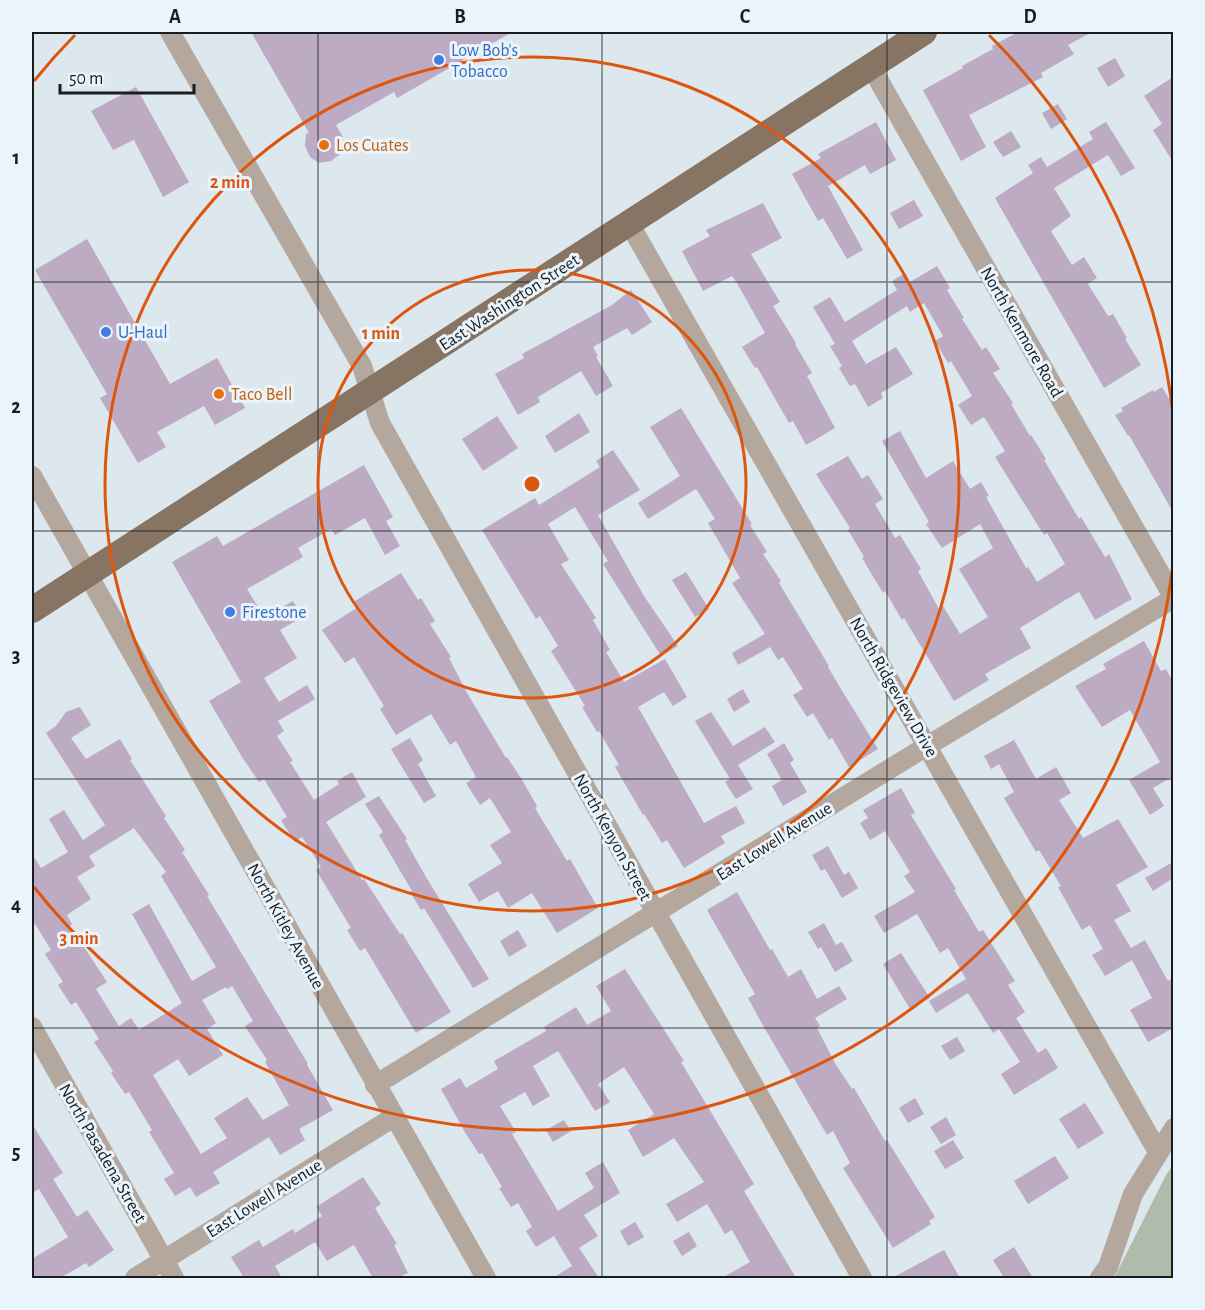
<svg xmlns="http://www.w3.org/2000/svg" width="1205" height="1310" viewBox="0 0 1205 1310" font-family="'Alegreya Sans',sans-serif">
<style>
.green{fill:#afbcab}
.building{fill:#bdaac3;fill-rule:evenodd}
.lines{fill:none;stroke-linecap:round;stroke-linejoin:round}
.minor{stroke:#b3a79e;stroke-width:20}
.major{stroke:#887463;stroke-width:26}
.grid{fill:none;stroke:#1a1d20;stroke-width:1.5;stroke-opacity:0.55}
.ring{fill:none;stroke:#de560d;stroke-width:3}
.shop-dot{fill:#3f7fe0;stroke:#eaf4fc;stroke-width:2}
.food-dot{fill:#e8710a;stroke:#eaf4fc;stroke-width:2}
.labels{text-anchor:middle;stroke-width:6;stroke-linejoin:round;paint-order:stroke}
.shop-label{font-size:18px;fill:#366cbe;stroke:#eaf4fc;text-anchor:start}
.food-label{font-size:18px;fill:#c56008;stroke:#eaf4fc;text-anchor:start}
.street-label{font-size:18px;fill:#1a1d20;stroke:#eaf4fc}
.centre{fill:#de560d;stroke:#eaf4fc;stroke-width:3}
.ring-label{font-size:18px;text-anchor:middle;font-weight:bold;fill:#de560d;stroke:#eaf4fc;stroke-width:6;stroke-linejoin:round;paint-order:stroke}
.neatline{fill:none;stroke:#1a1d20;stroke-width:2}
.grid-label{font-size:20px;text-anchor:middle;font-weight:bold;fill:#1a1d20}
</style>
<rect width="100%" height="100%" fill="#dde7ee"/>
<polygon class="green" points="1173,1165 1173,1278 1114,1278 1166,1175"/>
<g class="building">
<polygon points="251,32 512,32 397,98 394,92 336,125 343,137 339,139 344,148 339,155 331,161 319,163 310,157 305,146 306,134 309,133"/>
<polygon points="1018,32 1092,32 1068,45 1074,54 1041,73 1043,77 969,115 986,147 961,161 923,90 963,68 962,66 993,49 992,46"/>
<polygon points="1115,58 1125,76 1108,87 1097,68"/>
<polygon points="1173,77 1173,162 1153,130 1162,124 1144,96"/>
<polygon points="136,87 189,182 163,197 134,140 113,150 91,111"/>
<polygon points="1058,104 1067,119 1051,129 1042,113"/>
<polygon points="876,122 896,160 870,174 865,165 828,186 863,250 847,259 823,218 818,221 792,174 821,158 818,154"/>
<polygon points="1106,122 1135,168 1121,176 1108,155 1054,188 1071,216 1051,231 1072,265 1084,257 1097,278 1088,284 1108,316 1113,314 1127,338 1125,339 1141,365 1104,388 995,198 1033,173 1028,165 1041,157 1047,167 1093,139 1089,132"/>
<polygon points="1011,131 1021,147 1003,157 993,142"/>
<polygon points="914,200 923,216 899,229 890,213"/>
<polygon points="763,203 782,238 751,254 780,302 773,306 796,343 795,344 812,373 807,376 835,428 806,445 793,421 789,423 757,367 755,368 742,347 765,333 737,283 732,276 703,291 682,251 710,236 706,230"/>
<polygon points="87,239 170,384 217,358 245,408 215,425 204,406 157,432 166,447 138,463 100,398 107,394 35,270"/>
<polygon points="937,266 950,288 947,290 964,318 962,319 982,350 986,347 1000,369 993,373 1013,403 1011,404 1030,436 1031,435 1046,459 1044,460 1079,519 1081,517 1105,557 1109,554 1132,599 1095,620 1079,592 1067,599 1020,628 1031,648 985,674 989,680 954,701 904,618 902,620 885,591 883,593 862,558 864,557 848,530 850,528 816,474 848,456 862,479 868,475 883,499 875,504 895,538 900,535 921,569 918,571 939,609 943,606 960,634 988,617 959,569 993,548 980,524 942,548 926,524 929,522 882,441 900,431 926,478 953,461 970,489 981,482 989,496 986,497 1026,568 1028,567 1037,582 1065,564 1047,533 1044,535 995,457 1005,451 984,417 971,425 958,405 972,396 951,361 948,363 935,341 943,336 924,303 910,312 907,306 852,341 866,364 896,347 913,374 881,393 883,398 868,407 855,384 850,386 839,368 842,366 830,346 835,344 813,307 830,297 845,322 897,290 892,281 905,273 910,282"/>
<polygon points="631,290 652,322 632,335 627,328 593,347 598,356 596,357 613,386 596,396 581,371 538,397 540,402 518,415 495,374 524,358 522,354 612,305"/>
<polygon points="1162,387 1169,399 1173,396 1173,512 1129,435 1128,436 1115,415 1123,411 1121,408 1153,390 1154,392"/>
<polygon points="681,408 752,524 750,525 767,552 763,554 781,581 779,583 829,666 828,667 844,694 878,749 849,767 832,738 829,740 813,713 807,717 793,695 803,689 783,657 778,660 770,647 738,665 732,653 765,634 732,583 740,578 708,523 715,519 696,489 648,519 638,503 680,476 650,427"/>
<polygon points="579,413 590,432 555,453 545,436"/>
<polygon points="497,416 518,448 483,471 462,439"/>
<polygon points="613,450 640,490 598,515 644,596 678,646 661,656 603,564 608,561 575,507 548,524 569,560 561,564 596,618 593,620 610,650 606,652 624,682 665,659 687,697 673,706 664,692 638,707 704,823 736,806 745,823 721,836 725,843 684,868 667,840 662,843 644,814 643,815 615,767 619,765 599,731 597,732 582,707 585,706 551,651 558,646 540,616 536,619 482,530 535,498 539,505 600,467 596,461"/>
<polygon points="364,465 393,517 386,521 400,546 385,555 365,518 335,535 331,529 298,548 303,557 247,589 264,617 293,601 302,617 280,630 297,658 264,678 279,702 307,685 315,699 278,721 284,731 277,736 293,761 290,762 314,800 339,784 337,781 352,772 366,797 326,822 362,880 364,879 400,934 402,933 451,1012 416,1033 365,948 360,951 347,930 351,928 316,870 321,867 302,837 295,842 281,820 287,817 264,779 259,782 242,757 209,701 241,682 172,562 217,536 223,546"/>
<polygon points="686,572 709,609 695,617 672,580"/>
<polygon points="401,573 418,600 421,598 435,621 430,624 451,657 449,658 467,693 506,758 507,757 521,778 537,806 535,808 567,861 570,859 598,908 557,933 532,893 508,908 498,891 479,902 468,884 502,863 490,845 511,832 490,798 480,805 466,783 476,777 456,741 450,745 431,714 396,735 380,709 384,706 354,657 345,663 322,630 358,607 355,601"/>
<polygon points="1144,641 1161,671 1166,669 1173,682 1173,784 1170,778 1153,788 1164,806 1150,815 1129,780 1160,762 1130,710 1102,727 1075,686 1106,669 1103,664"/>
<polygon points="743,689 750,702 734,712 727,699"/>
<path d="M80 707 91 725 71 738 86 759 120 739 132 759 130 760 166 816 164 818 185 850 182 852 209 895 207 896 308 1064 307 1065 333 1110 299 1129 305 1140 280 1155 269 1137 213 1172 220 1183 196 1197 190 1187 175 1196 164 1179 174 1173 149 1132 152 1130 129 1092 125 1094 111 1073 113 1071 94 1042 99 1039 76 1002 71 1005 58 985 63 982 45 954 51 950 32 919V854L41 868 68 852 49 819 64 810 83 840 105 825 46 733 56 726 66 712ZM134 828 166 872 161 876 216 967 192 981 149 904 132 914 182 1003 139 1030 131 1018 119 1026 96 989 107 982 70 926 72 924 67 915 91 899 77 877 95 866 89 856ZM232 986 253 1021 245 1026 267 1060 265 1062 289 1105 263 1120 247 1097 214 1118 227 1138 201 1154 153 1075 178 1059 189 1076 223 1055 207 1029 216 1023 202 1000 226 987 227 989Z"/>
<polygon points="711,712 733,746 765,727 775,742 738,765 753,789 736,799 725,782 730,779 695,721"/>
<polygon points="410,738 423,760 418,764 436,796 424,803 391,749"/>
<polygon points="1014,740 1036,779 1056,767 1071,793 1059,800 1083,838 1118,819 1148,867 1116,885 1131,911 1114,920 1131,948 1145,940 1168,981 1173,978 1173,1028 1148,1042 1130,1010 1152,998 1132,960 1105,976 1092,955 1103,949 1090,925 1082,930 1058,887 1061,886 1039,850 1036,852 1004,798 1014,792 999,764 991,769 984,756"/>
<polygon points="784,743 794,760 790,763 807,792 783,806 772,786 782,780 767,754"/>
<polygon points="901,788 915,813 911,815 956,889 954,890 979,932 983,930 1015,981 1008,985 1025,1012 1016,1018 1038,1053 1046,1048 1058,1068 1014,1095 1001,1074 1020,1062 999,1029 993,1033 968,993 936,1013 929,1001 966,979 948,948 940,953 917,914 884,933 874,916 915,892 904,876 910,872 885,831 870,840 860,823 868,818 863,810"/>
<polygon points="379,796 407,839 405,840 426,877 489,979 473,988 424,908 421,910 410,892 412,891 379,835 383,832 365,804"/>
<polygon points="828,846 844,875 849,872 858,888 842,898 825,869 821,871 812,855"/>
<polygon points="1173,862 1173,878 1153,891 1145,878"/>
<polygon points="737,892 770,950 772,949 788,977 801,969 817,999 839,986 847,999 815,1018 820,1026 817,1028 835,1063 852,1089 854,1088 885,1141 887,1140 935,1217 929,1221 931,1224 893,1248 843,1168 850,1163 833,1131 827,1135 761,1022 748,998 755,994 707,910"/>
<polygon points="824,923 836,945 842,942 853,961 835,972 821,947 818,949 808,932"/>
<polygon points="518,930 527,946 509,957 500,941"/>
<polygon points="901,953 930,998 910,1009 883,964"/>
<polygon points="625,969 684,1061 681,1062 754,1184 744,1191 796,1278 722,1278 750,1262 732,1230 725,1234 707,1204 677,1222 666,1204 704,1182 674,1138 643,1157 628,1130 654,1114 624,1067 598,1084 610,1102 595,1111 558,1051 533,1066 550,1096 533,1106 525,1092 500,1106 516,1132 512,1134 558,1211 594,1188 585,1173 603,1162 620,1193 584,1215 598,1236 579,1248 599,1278 553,1278 572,1266 554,1236 536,1247 526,1231 532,1227 518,1203 511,1207 499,1188 502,1187 482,1153 479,1154 466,1134 441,1089 460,1078 466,1088 498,1069 494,1061 546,1031 544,1027 576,1007 587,1025 611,1011 596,986"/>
<polygon points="957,1037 965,1051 950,1060 941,1046"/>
<polygon points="915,1098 924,1114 908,1123 899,1108"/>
<polygon points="1085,1103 1104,1133 1078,1149 1059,1119"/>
<polygon points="946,1117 956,1135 941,1144 930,1127"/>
<polygon points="564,1120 571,1131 553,1142 546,1130"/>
<polygon points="32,1124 63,1173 53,1179 77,1217 87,1210 114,1250 89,1267 86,1263 60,1278 32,1278 32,1259 68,1237 39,1189 32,1193"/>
<polygon points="953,1140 964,1158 945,1169 934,1151"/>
<polygon points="1055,1156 1069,1178 1028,1204 1014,1181"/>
<polygon points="363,1177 381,1204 375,1208 397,1244 394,1245 408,1273 397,1278 373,1278 354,1245 327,1261 315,1242 275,1266 282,1278 244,1278 231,1257 259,1240 263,1247 293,1229 295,1233 322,1216 316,1207"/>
<polygon points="635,1222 644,1237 628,1246 620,1231"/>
<polygon points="689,1232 697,1246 682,1256 673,1241"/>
<polygon points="1014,1247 1033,1278 1004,1278 993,1260"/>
<polygon points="944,1250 960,1278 892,1278"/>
</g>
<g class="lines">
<g class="minor">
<polyline points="170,32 362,366 380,423 862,1278"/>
<polyline points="871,67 1174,598"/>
<polyline points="629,223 1158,1152"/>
<polyline points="32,476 486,1278"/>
<polyline points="32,1027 174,1278"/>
<polyline points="375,1085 927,746 1174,598"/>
<polyline points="135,1278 394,1117"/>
<polyline points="1100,1278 1108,1267 1133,1194 1174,1128"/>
</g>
<polyline class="major" points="32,610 924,32"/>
</g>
<path class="grid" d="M318 32V1278M602 32V1278M887 32V1278M32 282H1174M32 531H1174M32 779H1174M32 1028H1174"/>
<g class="ring">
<circle cx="532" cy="484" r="214"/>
<circle cx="532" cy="484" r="427"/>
<path d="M34 81A641 641 0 0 1 75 35M989 35A641 641 0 1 1 34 887"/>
</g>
<g class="shop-dot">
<circle cx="439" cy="60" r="6"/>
<circle cx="106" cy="332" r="6"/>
<circle cx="230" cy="612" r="6"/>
</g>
<g class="food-dot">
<circle cx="324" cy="145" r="6"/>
<circle cx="219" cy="394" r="6"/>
</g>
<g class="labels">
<g class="shop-label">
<text x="451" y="56">Low Bob's<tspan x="451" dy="21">Tobacco</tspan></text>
<text x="118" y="338">U-Haul</text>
<text x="242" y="618">Firestone</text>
</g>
<g class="food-label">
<text x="336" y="151">Los Cuates</text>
<text x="231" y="400">Taco Bell</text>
</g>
<g class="street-label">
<text transform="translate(509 302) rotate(-33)" y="6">East Washington Street</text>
<text transform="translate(1022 332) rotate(60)" y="6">North Kenmore Road</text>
<text transform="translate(894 687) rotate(60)" y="6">North Ridgeview Drive</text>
<text transform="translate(613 837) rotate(61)" y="6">North Kenyon Street</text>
<text transform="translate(774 841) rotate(-32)" y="6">East Lowell Avenue</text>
<text transform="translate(286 926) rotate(61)" y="6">North Kitley Avenue</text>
<text transform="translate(103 1153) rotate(60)" y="6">North Pasadena Street</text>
<text transform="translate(264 1198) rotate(-32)" y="6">East Lowell Avenue</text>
</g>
</g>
<circle cx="532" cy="484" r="9" class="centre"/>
<g class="ring-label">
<text x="230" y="188">2 min</text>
<text x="381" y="339">1 min</text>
<text x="79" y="944">3 min</text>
</g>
<rect width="1205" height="1310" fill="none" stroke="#eaf4fc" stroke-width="66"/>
<path d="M60 84v9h134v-9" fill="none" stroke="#1a1d20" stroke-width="3"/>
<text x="69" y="84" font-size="18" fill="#1a1d20" stroke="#eaf4fc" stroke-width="4.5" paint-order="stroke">50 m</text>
<rect x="33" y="33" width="1139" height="1244" class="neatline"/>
<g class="grid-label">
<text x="175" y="23">A</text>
<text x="460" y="23">B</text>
<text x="745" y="23">C</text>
<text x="1030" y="23">D</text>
<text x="16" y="164">1</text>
<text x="16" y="413">2</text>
<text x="16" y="662">3</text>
<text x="16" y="911">4</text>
<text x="16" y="1159">5</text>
</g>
</svg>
